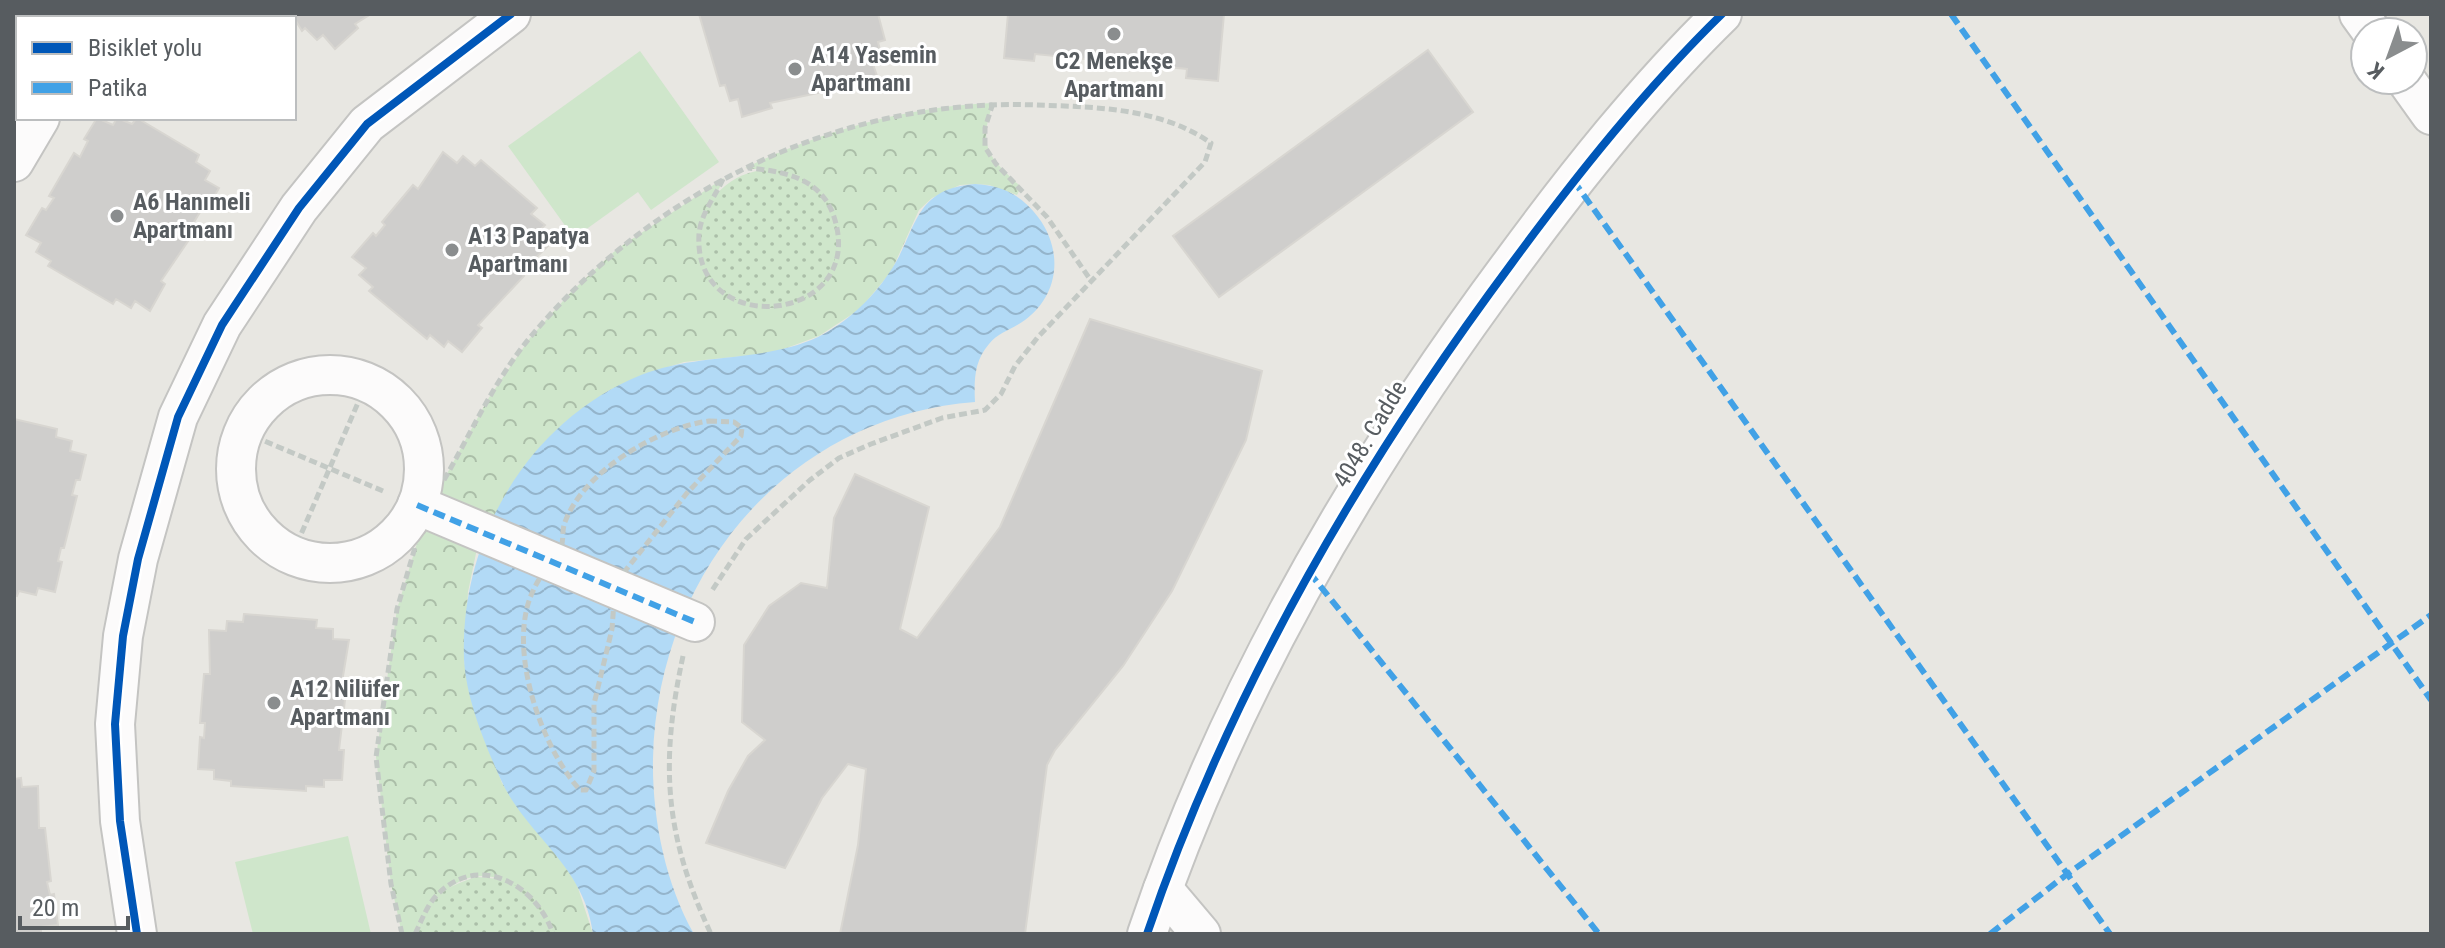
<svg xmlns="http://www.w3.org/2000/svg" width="2445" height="948" viewBox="0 0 2445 948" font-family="'Roboto Condensed',sans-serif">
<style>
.forest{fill:url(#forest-crowns)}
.park{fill:url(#park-dots)}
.pitch{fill:#cfe6cb}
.water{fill:url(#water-waves)}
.building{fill:#cfcecc;stroke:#d8d6d1;stroke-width:2}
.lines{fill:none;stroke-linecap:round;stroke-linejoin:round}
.street-casing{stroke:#c4c4c2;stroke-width:42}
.path{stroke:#c3c9c5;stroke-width:5;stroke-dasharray:8 4;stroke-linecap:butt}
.street{stroke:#fcfbfb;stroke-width:38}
.quiet{stroke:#41a1e6;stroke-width:6;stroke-dasharray:12 6;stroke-linecap:butt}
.cycleway-casing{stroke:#fff;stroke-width:13}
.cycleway{stroke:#0057b8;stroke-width:8}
.poi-dot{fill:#8a8d8e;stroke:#fff;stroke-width:3}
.labels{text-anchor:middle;stroke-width:6;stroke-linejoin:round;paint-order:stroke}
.poi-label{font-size:24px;font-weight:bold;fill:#575c60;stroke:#fff;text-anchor:start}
.street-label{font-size:24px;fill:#575c60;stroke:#fff}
</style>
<defs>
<pattern id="forest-crowns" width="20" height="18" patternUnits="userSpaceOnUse" patternTransform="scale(2)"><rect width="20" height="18" fill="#cfe6cb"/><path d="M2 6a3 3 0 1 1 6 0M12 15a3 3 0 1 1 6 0" fill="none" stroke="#abbea8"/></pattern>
<pattern id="park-dots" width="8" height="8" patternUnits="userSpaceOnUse" patternTransform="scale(2)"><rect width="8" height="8" fill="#cfe6cb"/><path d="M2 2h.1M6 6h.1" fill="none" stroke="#abbea8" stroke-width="1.8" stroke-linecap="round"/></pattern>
<pattern id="water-waves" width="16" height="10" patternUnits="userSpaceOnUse" patternTransform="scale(2)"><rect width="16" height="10" fill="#b2daf6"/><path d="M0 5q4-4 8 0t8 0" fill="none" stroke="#94b4cb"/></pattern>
</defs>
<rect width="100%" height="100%" fill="#e8e7e2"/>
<path class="forest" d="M993 103C978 148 988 156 1021 187L1017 195 989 185 975 184 960 185 932 198 919 210 891 272 860 309 819 336 773 353 684 362 643 375 606 392 480 534 468 592 464 661 477 718 502 783 555 850 577 885 593 934H553C547 915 538 908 522 896 515 890 505 880 496 878 458 867 428 904 415 934H402L391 884 376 757 397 609 427 510 488 399 530 338 571 292 617 249 724 178 717 193 766 309C812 304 840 272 837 226L779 171 745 168C821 131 909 106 993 103Z"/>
<g class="park">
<circle cx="769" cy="239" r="69"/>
<path d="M477 877C517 878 541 896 553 934H417C424 901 446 885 477 877Z"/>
</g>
<g class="pitch">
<polygon points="640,51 719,162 651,210 638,192 574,238 508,146"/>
<polygon points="348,836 371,934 253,934 235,862"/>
</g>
<path class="water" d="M975 184C1001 185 1022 195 1038 217 1063 250 1060 294 1025 320 1013 329 999 332 989 344 974 361 974 381 975 402 786 417 657 575 653 759 652 817 665 883 694 934H593C584 864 527 837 501 780 485 744 466 699 464 659 460 538 528 421 641 375 698 352 762 363 818 337 846 323 872 299 889 273 918 232 911 189 975 184Z"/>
<g class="building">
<polygon points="287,14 371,14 355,24 358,28 335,49 323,35 317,40 305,28 302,31 294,18"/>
<polygon points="699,14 878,14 885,40 878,42 882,58 872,61 877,76 835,84 837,89 770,103 772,108 742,117 738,99 730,101 725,85 720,86"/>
<polygon points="1008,14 1224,14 1218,81 1186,78 1187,69 1035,54 1034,61 1004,58"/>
<polygon points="1428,50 1473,112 1219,297 1173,236"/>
<polygon points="97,118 113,125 117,118 132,124 137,118 199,155 196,162 210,171 205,180 219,188 206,210 202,209 194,222 199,225 161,281 165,284 150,311 135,301 131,308 116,299 113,304 48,266 51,261 36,252 41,243 26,235 42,208 46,210 54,198 49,196 74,153 80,157 88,141 84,139"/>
<polygon points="443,152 457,163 463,156 475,166 481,160 537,208 531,214 545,225 538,232 551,243 520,273 524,276 478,325 482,328 462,352 448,341 444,347 430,335 427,339 369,291 373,287 359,275 366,268 352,257 373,233 376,236 385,225 382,222 413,185 418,189"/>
<polygon points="1090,319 1262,371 1246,440 1172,591 1123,666 1055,750 1047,765 1025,934 840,934 858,845 866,769 848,764 822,798 785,868 706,843 728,791 748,756 765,740 742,722 744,645 769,606 801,583 827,588 834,518 855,474 929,507 900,629 917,638 1000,527"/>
<polygon points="14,419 57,429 56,437 72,441 70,451 86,455 80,480 76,480 72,495 77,496 64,548 61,548 58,561 62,562 55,592 38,588 36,595 19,591 17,596 14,595"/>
<polygon points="244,614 317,620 316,628 333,629 333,639 349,640 342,682 347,683 339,750 344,750 342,780 324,780 324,787 306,786 306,791 231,786 231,781 214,779 214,770 198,769 200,737 204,738 205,723 200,723 204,674 210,674 209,630 226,631 227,621 243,622"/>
<polygon points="21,778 22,787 38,786 39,828 45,828 51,881 47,882 50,895 54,894 58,925 41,927 41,934 14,934 14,779"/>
</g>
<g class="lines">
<g class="street-casing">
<g id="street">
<polyline points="2359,14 2372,32"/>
<polyline points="111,18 115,14"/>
<polyline points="2406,80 2431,115"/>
<polyline points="14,162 40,118"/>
<circle cx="330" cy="469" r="94"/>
<polyline points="417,505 695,622"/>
<polyline points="1163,889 1201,934"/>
<polyline points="137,934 120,821 115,724 123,636 138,559 178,417 222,325 299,208 367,124 511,14"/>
<path d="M1147 934C1229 692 1360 467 1512 263 1576 176 1645 89 1722 14"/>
</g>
</g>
<g class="path">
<polyline points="993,103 985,128 985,147 996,164 1047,217 1092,282"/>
<path d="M723 179C715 197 701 213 699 234 692 343 872 323 833 214 819 177 782 171 748 168"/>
<path d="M709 421 734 422 742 428 741 436 687 493 625 571 615 588 612 629 594 704V771L586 790H580C541 747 506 647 533 591 539 577 550 564 559 551 565 542 561 532 565 522 584 471 657 428 709 421Z"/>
<polyline points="243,432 383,491"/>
<path d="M444 480C472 431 495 379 532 335 656 188 844 97 1037 105 1096 107 1161 108 1211 143L1205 162 1038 337 1015 366 1001 394 985 410 942 418 871 444 839 458 810 480 746 539 711 592"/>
<polyline points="292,555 367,382"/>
<path d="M683 656C660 763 664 834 711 934"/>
<polyline points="402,934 391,884 376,757 397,609 416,544"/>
<path d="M415 934C422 920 426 907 436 896 478 851 537 885 553 934"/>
</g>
<use href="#street" class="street"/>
<g class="quiet">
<polyline points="1951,14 2431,700"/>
<polyline points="1573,180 2110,934"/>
<polyline points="417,505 695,622"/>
<polyline points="1309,572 1599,934"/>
<polyline points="1990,934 2066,875 2431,615"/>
</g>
<g class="cycleway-casing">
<g id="cycleway">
<polyline points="137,934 120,821 115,724 123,636 138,559 178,417 222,325 299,208 367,124 511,14"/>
<path d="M1147 934C1229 692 1360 467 1512 263 1576 176 1645 89 1722 14"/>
</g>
</g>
<use href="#cycleway" class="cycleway"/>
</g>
<g class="poi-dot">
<circle cx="1114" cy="34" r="8"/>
<circle cx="795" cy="69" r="8"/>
<circle cx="117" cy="216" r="8"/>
<circle cx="452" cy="250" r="8"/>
<circle cx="274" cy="703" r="8"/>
</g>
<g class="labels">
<g class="poi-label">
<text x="811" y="63">A14 Yasemin<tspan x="811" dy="28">Apartmanı</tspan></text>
<text x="1114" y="69" text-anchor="middle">C2 Menekşe<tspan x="1114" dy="28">Apartmanı</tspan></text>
<text x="133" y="210">A6 Hanımeli<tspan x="133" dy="28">Apartmanı</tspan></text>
<text x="468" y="244">A13 Papatya<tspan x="468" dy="28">Apartmanı</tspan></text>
<text x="290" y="697">A12 Nilüfer<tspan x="290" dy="28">Apartmanı</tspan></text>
</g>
<g class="street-label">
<text transform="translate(1370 434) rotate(-59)" y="8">4048. Cadde</text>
</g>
</g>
<rect width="2445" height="948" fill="none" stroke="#575c60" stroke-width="32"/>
<rect x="16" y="16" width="280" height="104" fill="#ffffff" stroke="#bcbebf" stroke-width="2"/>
<rect x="32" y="42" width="40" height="12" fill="#0057b8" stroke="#bcbebf" stroke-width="2"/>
<text x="88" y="56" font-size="24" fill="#575c60">Bisiklet yolu</text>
<rect x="32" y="82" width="40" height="12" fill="#41a1e6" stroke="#bcbebf" stroke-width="2"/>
<text x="88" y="96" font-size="24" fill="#575c60">Patika</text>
<g transform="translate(2389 56) rotate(221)"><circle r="38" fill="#ffffff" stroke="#bcbebf" stroke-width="2"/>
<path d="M0-6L14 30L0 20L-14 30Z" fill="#8a8d8e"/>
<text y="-12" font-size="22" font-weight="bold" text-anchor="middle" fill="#575c60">K</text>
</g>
<path d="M20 916v12h108v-12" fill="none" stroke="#575c60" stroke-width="4"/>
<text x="32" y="916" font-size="24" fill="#575c60" stroke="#ffffff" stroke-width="6" paint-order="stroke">20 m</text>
</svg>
